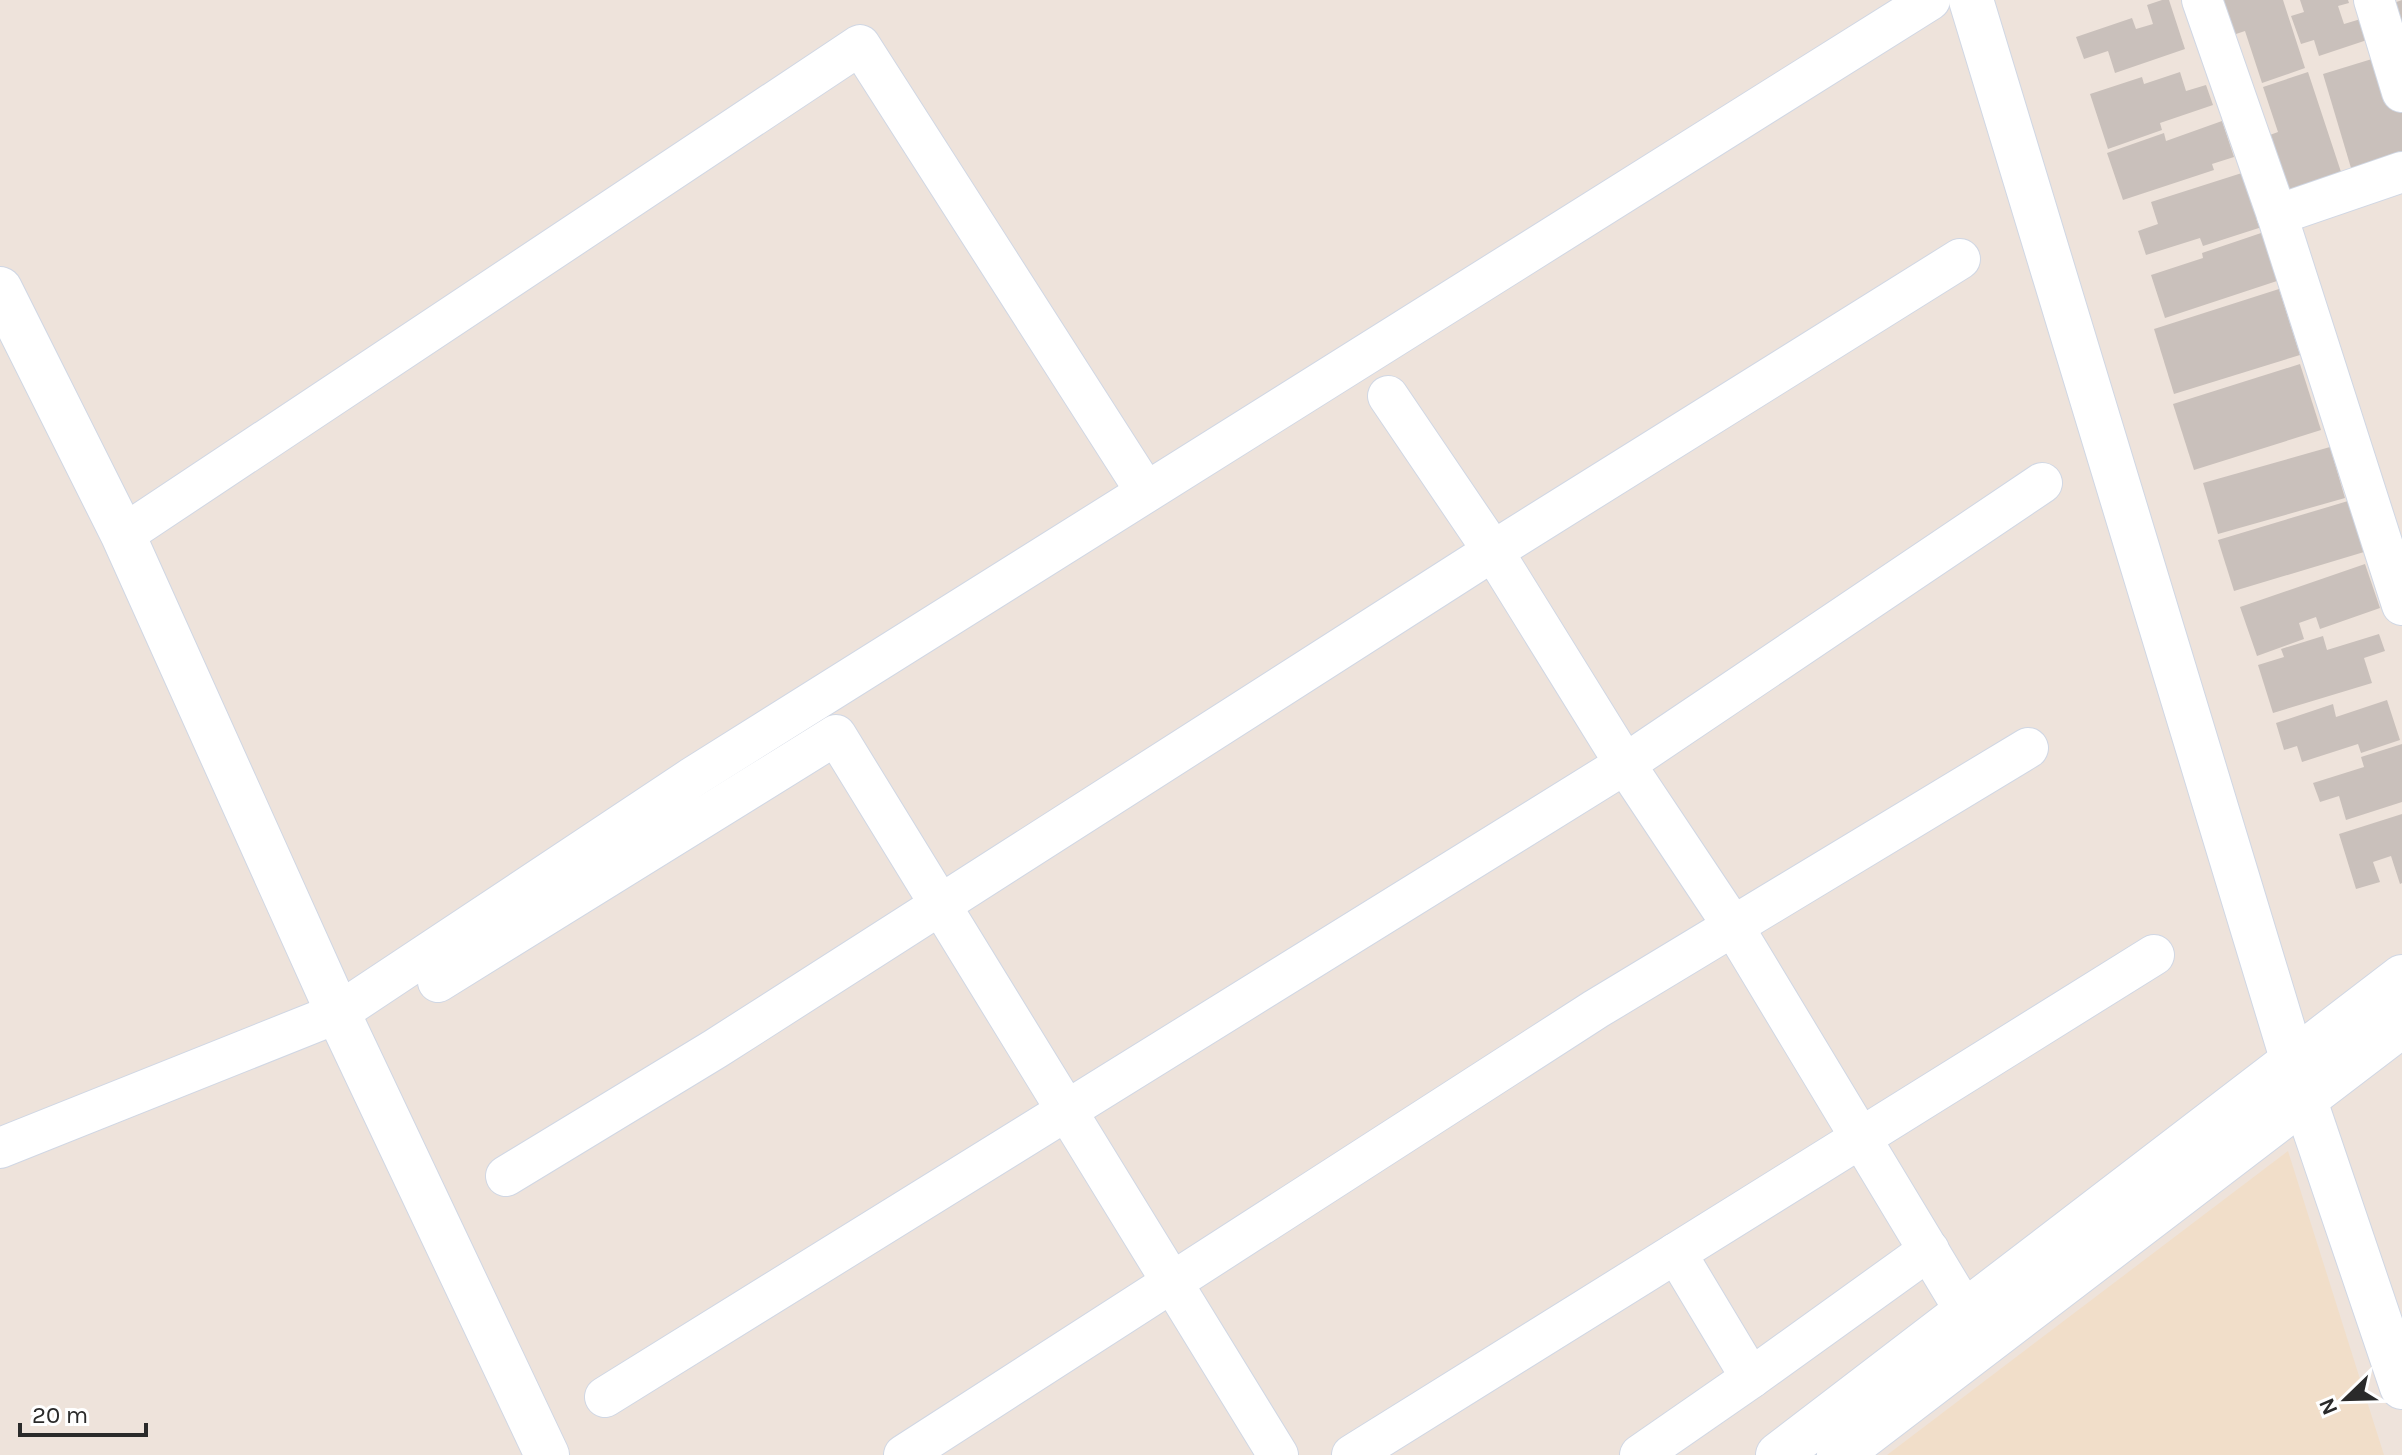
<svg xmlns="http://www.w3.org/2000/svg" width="2402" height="1455" viewBox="0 0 2402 1455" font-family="Karla,sans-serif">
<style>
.education{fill:#f1dec9}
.building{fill:#c9c0bb}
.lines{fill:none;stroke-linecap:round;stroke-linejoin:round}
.minor-casing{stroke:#d0d7e4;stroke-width:42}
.tertiary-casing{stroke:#d0d7e4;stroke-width:46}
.secondary-casing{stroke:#d0d7e4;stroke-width:46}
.minor{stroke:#fff;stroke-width:40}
.tertiary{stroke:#fff;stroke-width:44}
.secondary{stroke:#fff;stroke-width:44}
</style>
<rect width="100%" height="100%" fill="#eee3db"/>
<polygon class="education" points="2288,1151 2384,1455 1887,1455"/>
<g class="building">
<polygon points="2162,0 2169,0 2185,49 2115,73 2108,51 2084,59 2076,37 2132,18 2136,29 2153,24 2147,5"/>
<polygon points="2218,0 2283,0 2305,68 2262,83 2245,31 2230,36"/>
<polygon points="2300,0 2348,0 2349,3 2338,6 2344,24 2364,18 2370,39 2319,56 2314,40 2301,44 2291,16 2304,12"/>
<polygon points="2402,0 2402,47 2388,5"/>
<polygon points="2385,55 2402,112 2402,163 2354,178 2323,74"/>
<polygon points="2180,72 2186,91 2206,85 2213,105 2160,123 2162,130 2108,149 2090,94 2142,77 2144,84"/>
<polygon points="2308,72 2344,181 2280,202 2259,139 2278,132 2263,87"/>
<polygon points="2222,121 2234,157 2212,164 2214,170 2123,200 2107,153 2164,133 2166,141"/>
<polygon points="2245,172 2262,227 2203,246 2200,238 2146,255 2138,231 2158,224 2151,202"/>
<polygon points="2267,231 2283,279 2165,318 2151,275 2203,258 2202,253"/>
<polygon points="2279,289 2300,355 2174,394 2154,329"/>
<polygon points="2300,364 2321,430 2194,470 2173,404"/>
<polygon points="2330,447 2345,498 2218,534 2203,483"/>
<polygon points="2348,501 2364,552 2234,591 2218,540"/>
<polygon points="2365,564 2380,608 2320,629 2316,617 2299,623 2304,639 2257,656 2240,607"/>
<polygon points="2379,634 2385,651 2364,658 2372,683 2273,713 2258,665 2284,657 2281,649 2323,636 2327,650"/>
<polygon points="2387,700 2400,740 2361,753 2358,744 2302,762 2297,746 2284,750 2276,723 2333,704 2336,717"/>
<polygon points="2402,744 2402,802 2346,820 2339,796 2320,802 2313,783 2364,767 2361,757"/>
<polygon points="2402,814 2402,883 2400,884 2391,856 2373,862 2380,882 2356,889 2339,834"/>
</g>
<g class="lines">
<g class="minor-casing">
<g id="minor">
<polyline points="2202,0 2277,215 2402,605"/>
<polyline points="2374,0 2402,92"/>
<polyline points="2277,215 2402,172"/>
<polyline points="1388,396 1493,551 1625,764 1733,926 1965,1311"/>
<polyline points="123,535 860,45 1146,492"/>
<polyline points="438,982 836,735 1278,1455"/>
<polyline points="0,1148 338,1013 693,777 1930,0"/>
<polyline points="506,1176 715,1049 1493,551 1960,259"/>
<polyline points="1751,1378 1929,1250"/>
<polyline points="605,1397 1625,764 2042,483"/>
<polyline points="904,1455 1596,1009 2028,748"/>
<polyline points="1352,1455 2154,955"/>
<polyline points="1640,1455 1751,1378 1676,1253"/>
</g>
</g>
<g class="tertiary-casing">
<g id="tertiary">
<polyline points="1971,0 2305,1101 2402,1387"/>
<polyline points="0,289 123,535 338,1013 547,1455"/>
</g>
</g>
<g class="secondary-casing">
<g id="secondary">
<polyline points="1778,1455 2402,977"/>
<polyline points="1839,1455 2402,1025"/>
</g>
</g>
<use href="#minor" class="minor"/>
<use href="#tertiary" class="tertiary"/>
<use href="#secondary" class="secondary"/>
</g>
<g transform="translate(2346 1399) rotate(247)" stroke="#ffffff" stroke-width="6" paint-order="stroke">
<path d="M0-6L14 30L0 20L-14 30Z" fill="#2a2a2a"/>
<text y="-12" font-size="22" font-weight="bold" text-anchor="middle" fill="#2a2a2a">N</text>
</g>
<path d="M20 1423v12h126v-12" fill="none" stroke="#2a2a2a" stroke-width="4"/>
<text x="32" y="1423" font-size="24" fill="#2a2a2a" stroke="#ffffff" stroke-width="6" paint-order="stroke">20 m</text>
</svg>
